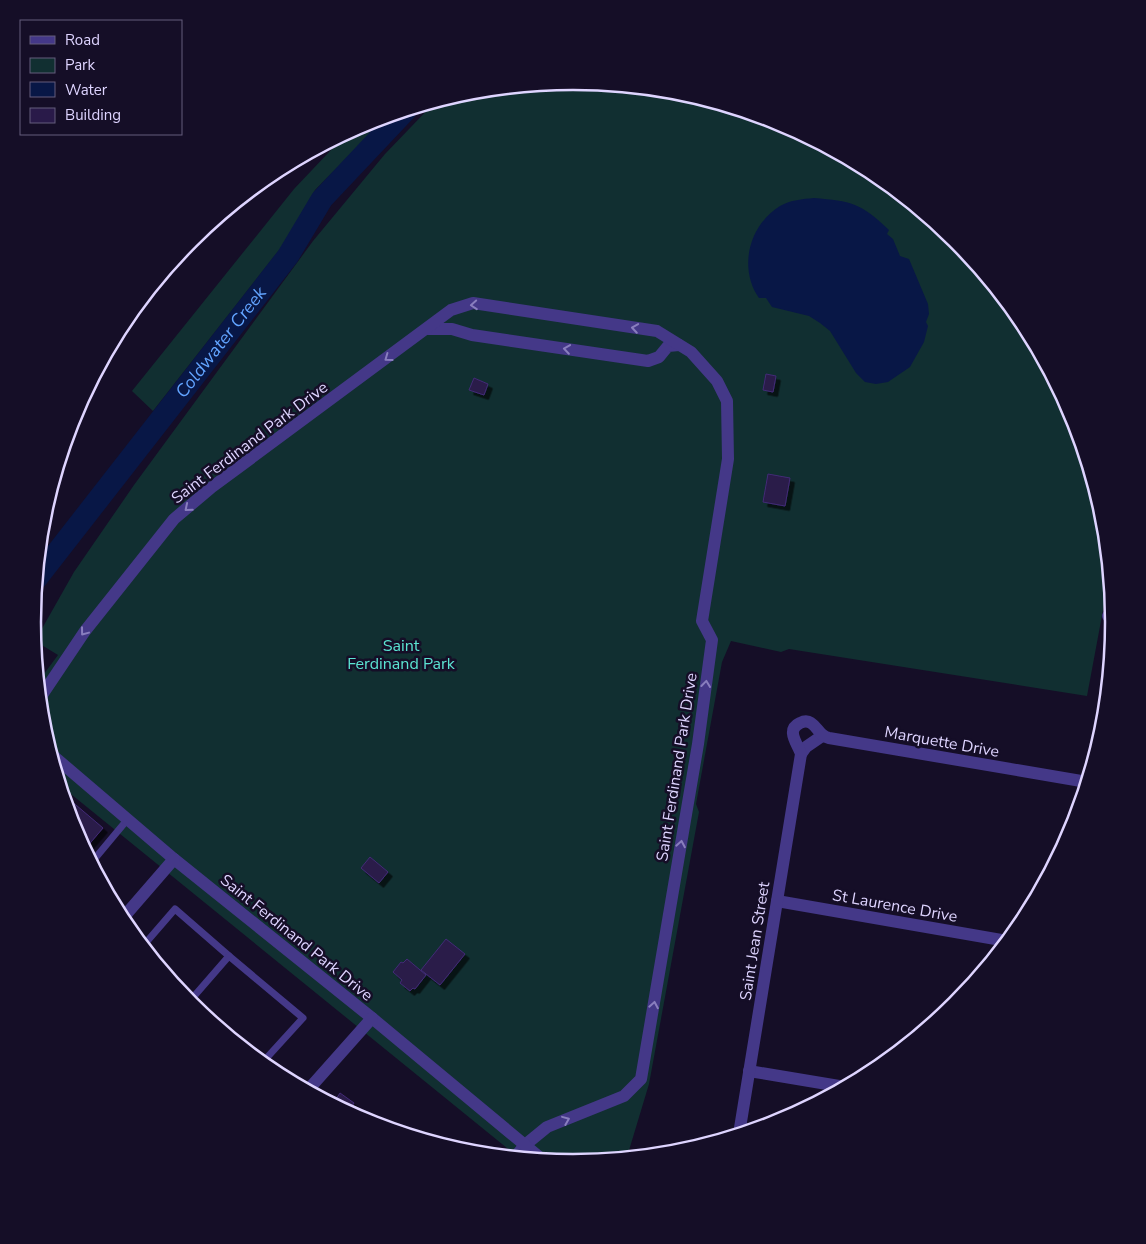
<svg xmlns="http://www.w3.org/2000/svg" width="1146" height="1244" viewBox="0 0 1146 1244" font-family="'Nunito Sans',sans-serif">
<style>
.green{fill:#112f31}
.water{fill:#081746}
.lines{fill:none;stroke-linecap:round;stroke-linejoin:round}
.river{stroke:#081746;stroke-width:22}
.building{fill:#291a49;stroke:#422b76;filter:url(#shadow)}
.service{stroke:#443888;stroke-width:7}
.minor{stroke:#443888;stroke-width:12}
.oneway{stroke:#897ebe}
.labels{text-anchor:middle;stroke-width:5;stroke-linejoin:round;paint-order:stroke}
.street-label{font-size:16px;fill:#ded4ff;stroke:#150e27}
.park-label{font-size:16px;fill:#5be4d2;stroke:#150e27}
.water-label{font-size:18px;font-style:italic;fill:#62a4ff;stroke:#150e27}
.rim{fill:none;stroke:#ded4ff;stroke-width:2.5}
</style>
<defs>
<filter id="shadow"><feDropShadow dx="4.5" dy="4.5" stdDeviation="0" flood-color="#0009"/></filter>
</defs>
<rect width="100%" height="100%" fill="#150e27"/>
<g class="green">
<polygon points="573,82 679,92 780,123 874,173 955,240 1023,322 1072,415 1103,517 1109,578 1087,696 789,649 781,652 731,641 722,662 696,804 699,812 649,1084 627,1157 573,1162 518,1157 61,786 43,727 38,682 58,655 35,641 74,572 134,485 313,241 385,154 435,102 468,92"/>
<polygon points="388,116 315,190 283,245 153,411 132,391 294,189 348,132 366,123"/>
</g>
<path class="water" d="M814 198C851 201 861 203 889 230L887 234 893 239 900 256 909 259 928 304 929 314 926 322 928 326 924 342 910 367 888 382 876 384 865 382 856 373 830 331 820 323 809 316 772 307 766 298H759C738 268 749 225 780 206 791 200 802 199 814 198Z"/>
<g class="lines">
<path class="river" id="s1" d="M37 578 288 256 322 199 406 110"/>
</g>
<g class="building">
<polygon points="766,374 776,376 773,392 763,390"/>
<polygon points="474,378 488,384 484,395 469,390"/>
<polygon points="768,474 790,478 785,506 763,502"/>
<polygon points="63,794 103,828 85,849 74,829"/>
<polygon points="370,857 388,872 379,883 361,868"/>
<polygon points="446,939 465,954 440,985 421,970"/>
<polygon points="407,959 426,975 415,989 413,988 410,991 400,983 402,980 393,972 401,962 403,963"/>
<polygon points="340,1093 354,1103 348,1112 333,1104"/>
</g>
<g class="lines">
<g class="service">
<polyline points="92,862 127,820"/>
<polyline points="143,946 175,909 229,956"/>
<polyline points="189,1002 229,956 303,1018 262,1063"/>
</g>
<g class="minor">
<polyline points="428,329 452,329 472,335 648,361 659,357 668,346 679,345"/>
<polyline points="1108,616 1113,617"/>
<polyline points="40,698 85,631 174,519 212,487 451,310 473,303 657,331 691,352 717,381 727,401 728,459 702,621 712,640 698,744 641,1079 624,1096 547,1127 525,1145 515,1157"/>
<polyline points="51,754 174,859 372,1018 543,1160"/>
<polyline points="801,754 806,747 822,736"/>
<polyline points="777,901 1007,941"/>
<polyline points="122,919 174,859"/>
<polyline points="749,1071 845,1087"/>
<polyline points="308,1090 372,1018"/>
<path d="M739 1134 801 754C798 744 785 730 800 723 804 721 808 721 811 723 819 728 819 736 829 738L1087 782"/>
</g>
</g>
<defs><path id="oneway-chevron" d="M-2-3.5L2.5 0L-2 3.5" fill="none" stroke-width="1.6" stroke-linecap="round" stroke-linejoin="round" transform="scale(1.25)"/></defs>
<g class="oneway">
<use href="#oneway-chevron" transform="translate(474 305) rotate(176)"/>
<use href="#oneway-chevron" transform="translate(635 328) rotate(-171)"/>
<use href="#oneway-chevron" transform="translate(567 349) rotate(-172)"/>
<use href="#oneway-chevron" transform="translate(388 358) rotate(144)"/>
<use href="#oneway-chevron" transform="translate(188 508) rotate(140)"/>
<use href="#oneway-chevron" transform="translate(84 632) rotate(127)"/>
<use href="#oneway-chevron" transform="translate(706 684) rotate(-83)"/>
<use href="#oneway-chevron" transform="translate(681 844) rotate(-80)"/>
<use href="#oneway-chevron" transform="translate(654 1005) rotate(-80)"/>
<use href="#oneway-chevron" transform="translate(566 1120) rotate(-22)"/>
</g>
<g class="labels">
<g class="street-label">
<text transform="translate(249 442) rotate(-37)" y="6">Saint Ferdinand Park Drive</text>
<text transform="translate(942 741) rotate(10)" y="6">Marquette Drive</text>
<text transform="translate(676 767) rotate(-81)" y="6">Saint Ferdinand Park Drive</text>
<text transform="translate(895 905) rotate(10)" y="6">St Laurence Drive</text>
<text transform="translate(297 937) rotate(39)" y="6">Saint Ferdinand Park Drive</text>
<text transform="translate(754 941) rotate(-81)" y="6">Saint Jean Street</text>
</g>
<g class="park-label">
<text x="401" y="651">Saint<tspan x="401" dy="18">Ferdinand Park</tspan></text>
</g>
<g class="water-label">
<text dy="6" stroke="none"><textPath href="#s1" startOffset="299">Coldwater Creek</textPath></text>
</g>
</g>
<path d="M0 0H1146V1244H0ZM41 622a532 532 0 1 1 1064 0a532 532 0 1 1-1064 0Z" fill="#150e27" fill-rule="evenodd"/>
<path class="rim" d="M41 622a532 532 0 1 1 1064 0a532 532 0 1 1-1064 0Z"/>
<rect x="20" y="20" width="162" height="115" fill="#150e27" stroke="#655d7d"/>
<rect x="30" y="36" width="25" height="8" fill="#443888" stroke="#655d7d"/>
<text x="65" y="45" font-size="15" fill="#ded4ff">Road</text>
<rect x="30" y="58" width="25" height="15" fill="#112f31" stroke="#655d7d"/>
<text x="65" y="70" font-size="15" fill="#ded4ff">Park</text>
<rect x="30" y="82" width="25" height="15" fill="#081746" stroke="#655d7d"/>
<text x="65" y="95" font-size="15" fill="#ded4ff">Water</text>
<rect x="30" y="108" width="25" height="15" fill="#291a49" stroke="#655d7d"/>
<text x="65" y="120" font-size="15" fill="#ded4ff">Building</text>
</svg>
